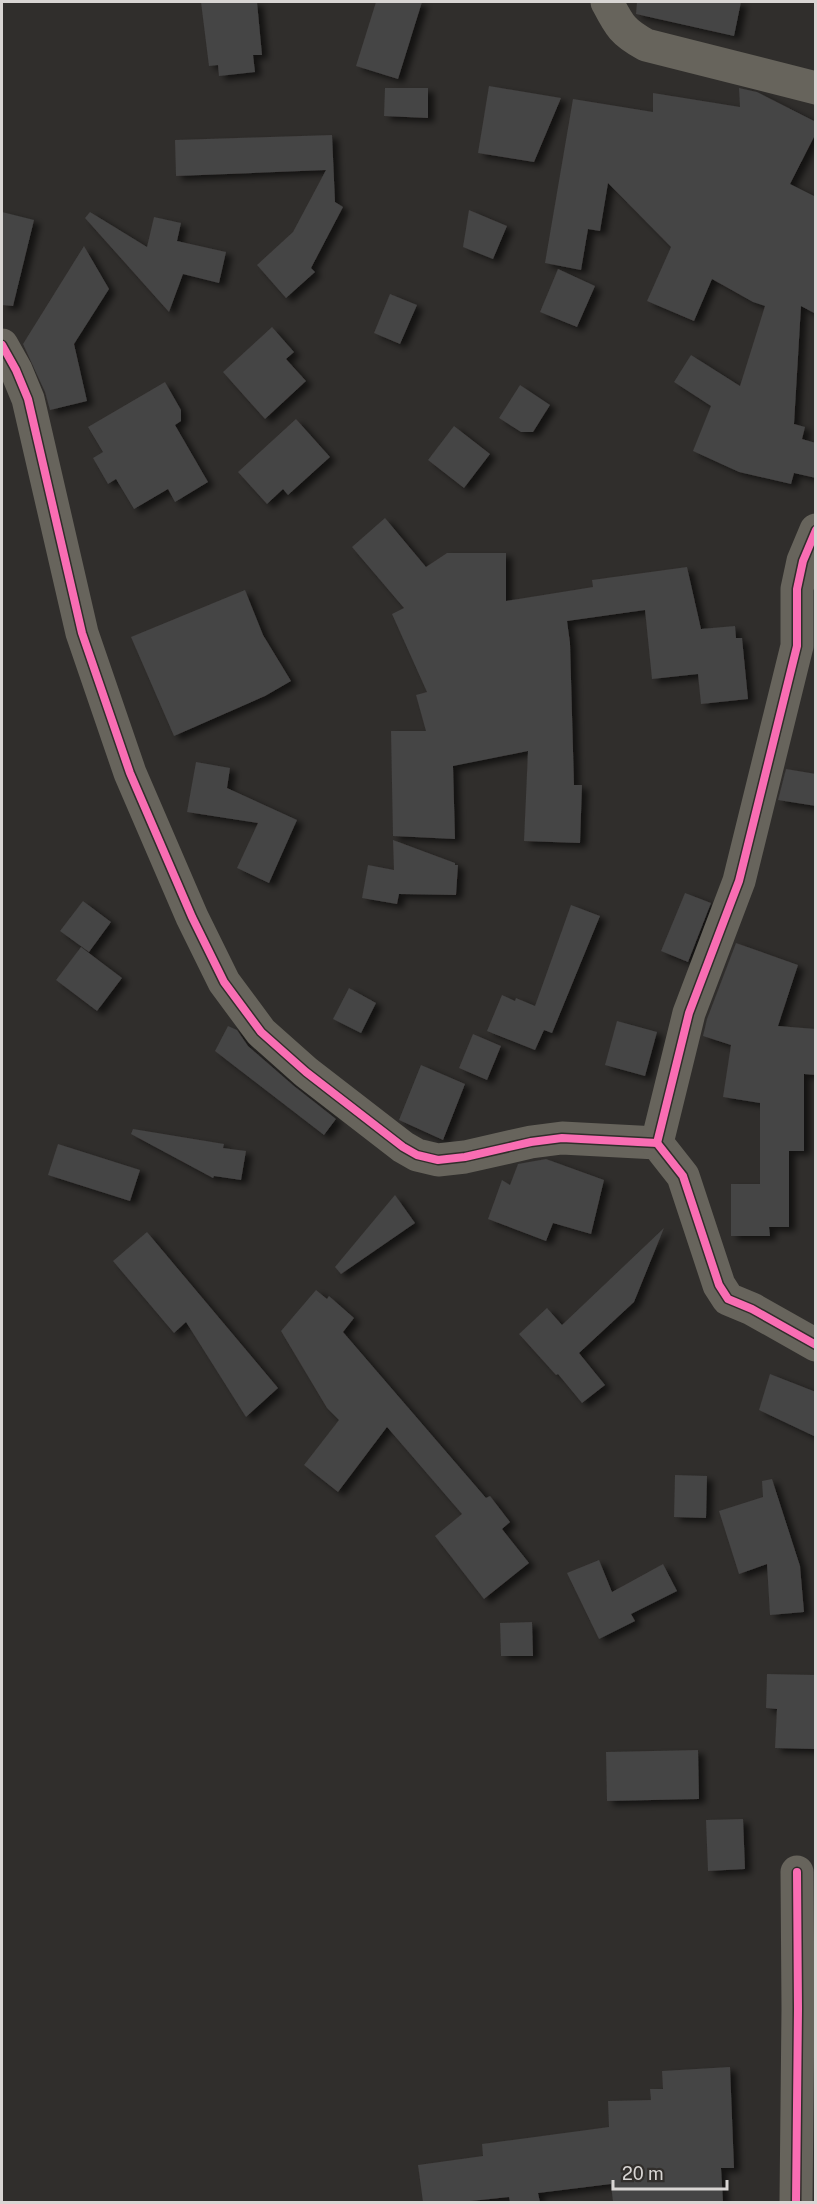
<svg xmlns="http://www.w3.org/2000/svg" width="817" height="2204" viewBox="0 0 817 2204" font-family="'Public Sans',sans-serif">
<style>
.building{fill:#454444;filter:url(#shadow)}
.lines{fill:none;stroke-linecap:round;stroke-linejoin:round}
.minor{stroke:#67645c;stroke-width:33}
.cycleway-casing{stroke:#312e2b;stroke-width:11}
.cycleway{stroke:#f96db3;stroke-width:8}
</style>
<defs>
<filter id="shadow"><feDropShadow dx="6" dy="4" stdDeviation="3" flood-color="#0009"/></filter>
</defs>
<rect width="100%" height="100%" fill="#302e2c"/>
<g class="building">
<polygon points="201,2 257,2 262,55 253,55 255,72 219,76 218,65 209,66"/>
<polygon points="376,2 422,2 398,79 356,66"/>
<polygon points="637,2 741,2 734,36 636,14"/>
<polygon points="489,86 561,98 534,162 478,153"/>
<polygon points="385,88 428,88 428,118 384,116"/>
<polygon points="739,88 757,92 816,122 816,133 790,184 816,197 816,314 801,306 794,424 805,427 802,439 816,443 816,478 794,473 791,484 739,472 693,451 711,406 674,382 691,355 740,386 765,306 753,302 712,279 694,321 647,301 671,247 608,183 600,231 588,229 581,270 545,263 573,99 653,112 653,93 740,107"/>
<polygon points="332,135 335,202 343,207 311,268 315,272 286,298 257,265 293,232 326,170 176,176 175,140"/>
<polygon points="469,210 507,226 493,259 463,247"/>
<polygon points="2,212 34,220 13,306 2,305"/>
<polygon points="90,212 147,247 154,217 181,223 177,241 226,252 219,283 183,274 169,312 85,218"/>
<polygon points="84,246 109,289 74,344 87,401 50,410 45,392 23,344"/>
<polygon points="558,269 595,286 577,327 540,312"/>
<polygon points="390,294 417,305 400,344 374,333"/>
<polygon points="272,327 294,352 286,359 306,381 265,419 223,372"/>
<polygon points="165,382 181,410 181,421 175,425 208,482 175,502 168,489 134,509 116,479 108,484 93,458 103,452 88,427"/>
<polygon points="520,385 550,405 533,432 521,432 499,418"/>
<polygon points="296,419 330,457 288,495 283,489 267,504 238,472"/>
<polygon points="454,426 490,454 464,488 428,460"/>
<polygon points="385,518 426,567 447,553 506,553 506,601 593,587 592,580 687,567 701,629 735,626 736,638 742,638 748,699 701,704 698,674 652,679 645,610 567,621 570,643 574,785 582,785 580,843 524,841 528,751 453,766 455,839 393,836 391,731 426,731 416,695 427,692 392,614 404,608 352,547"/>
<polygon points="245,590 263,635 291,681 265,696 174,736 131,637"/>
<polygon points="196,762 230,768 227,788 297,820 269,883 237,868 258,823 187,812"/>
<polygon points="786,769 816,774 816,806 778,800"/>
<polygon points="393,840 455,863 455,865 458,865 456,895 399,894 397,904 362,898 368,865 394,870"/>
<polygon points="685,893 711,903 688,962 661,951"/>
<polygon points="83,901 111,922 89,952 60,931"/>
<polygon points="571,905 600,916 552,1033 544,1030 535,1050 487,1031 502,995 515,1001 516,998 535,1006"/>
<polygon points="736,943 798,965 778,1026 816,1029 816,1075 804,1074 804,1151 789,1151 789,1227 769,1227 770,1236 731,1236 731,1184 760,1184 760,1103 723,1097 731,1045 703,1036 707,1019"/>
<polygon points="81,947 122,978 97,1011 56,980"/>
<polygon points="349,988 376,1003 361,1033 333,1019"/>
<polygon points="617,1021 657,1032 645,1076 605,1065"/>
<polygon points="228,1026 237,1030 248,1046 294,1086 336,1119 324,1135 215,1051"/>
<polygon points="473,1034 501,1046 487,1080 459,1068"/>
<polygon points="421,1065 465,1084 443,1140 399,1120"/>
<polygon points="133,1129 224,1144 223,1148 246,1151 241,1180 214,1176 213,1178 131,1134"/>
<polygon points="58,1144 140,1170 130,1201 48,1175"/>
<polygon points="546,1159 604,1180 591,1234 553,1223 546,1241 488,1219 502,1180 510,1185 518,1164"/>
<polygon points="395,1195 415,1223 341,1274 335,1267"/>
<polygon points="664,1228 634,1302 579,1353 605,1385 582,1403 558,1374 556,1375 519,1334 547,1308 562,1325"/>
<polygon points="147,1232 278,1388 246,1417 186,1322 174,1333 113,1261"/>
<polygon points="316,1290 327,1299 329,1296 354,1318 343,1332 486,1498 490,1496 510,1522 502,1529 529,1563 484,1599 435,1536 462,1514 387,1427 338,1492 304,1465 339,1420 327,1408 281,1331"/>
<polygon points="770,1374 816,1392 816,1437 759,1410"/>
<polygon points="675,1475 707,1476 706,1518 674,1517"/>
<polygon points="772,1479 800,1566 804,1612 770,1615 767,1564 739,1574 719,1511 763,1497 762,1481"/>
<polygon points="599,1560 612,1592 663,1564 677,1591 631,1614 635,1621 599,1639 567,1573"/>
<polygon points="532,1622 533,1656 501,1656 500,1623"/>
<polygon points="767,1674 816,1675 816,1749 775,1748 777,1709 766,1708"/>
<polygon points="698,1750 699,1799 607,1801 606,1752"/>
<polygon points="743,1819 745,1869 708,1871 706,1820"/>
<polygon points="730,2067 734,2168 721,2168 723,2202 613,2202 611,2184 538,2193 540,2202 510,2202 509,2197 462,2202 423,2202 418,2165 483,2156 482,2144 609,2127 608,2101 651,2100 650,2089 663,2089 662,2071"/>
</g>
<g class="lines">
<g class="minor">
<path d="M607 2C619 25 622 32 646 45L816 88"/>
<polyline points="2,345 16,370 28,399 82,633 130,773 192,917 224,982 261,1032 306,1072 403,1147 417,1155 438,1160 465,1157 531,1142 562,1138 657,1143 683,1176 719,1285 728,1299 752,1309 816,1345"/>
<polyline points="657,1143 689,1013 739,881 797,646 797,589 803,561 816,530"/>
<polyline points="796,2202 798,2009 797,1872"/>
</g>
<g class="cycleway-casing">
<g id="cycleway">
<polyline points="2,345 16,370 28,399 82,633 130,773 192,917 224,982 261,1032 306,1072 403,1147 417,1155 438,1160 465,1157 531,1142 562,1138 657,1143 683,1176 719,1285 728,1299 752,1309 816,1345"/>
<polyline points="657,1143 689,1013 739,881 797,646 797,589 803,561 816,530"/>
<polyline points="796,2202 798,2009 797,1872"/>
</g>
</g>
<use href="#cycleway" class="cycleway"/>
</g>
<rect width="817" height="2204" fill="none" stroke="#d8d5d3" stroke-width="6"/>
<path d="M613 2180v9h114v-9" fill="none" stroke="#d8d5d3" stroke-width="3"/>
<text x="622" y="2180" font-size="18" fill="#d8d5d3" stroke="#312e2b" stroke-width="4.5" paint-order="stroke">20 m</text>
</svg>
